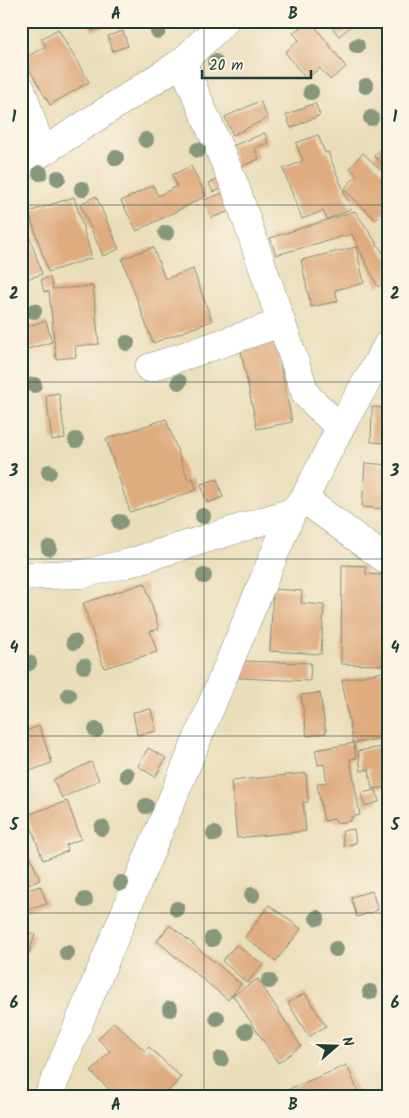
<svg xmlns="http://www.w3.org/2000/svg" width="409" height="1118" viewBox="0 0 409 1118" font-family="Kalam,sans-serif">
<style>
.building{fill:#dfac80}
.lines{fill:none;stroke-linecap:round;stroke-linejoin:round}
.minor-casing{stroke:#848d76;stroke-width:29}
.tertiary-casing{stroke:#848d76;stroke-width:29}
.minor{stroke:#fff;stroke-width:28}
.tertiary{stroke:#fff;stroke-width:28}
.tree{fill:#86977c}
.grid{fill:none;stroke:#1f3d34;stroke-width:1;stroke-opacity:0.55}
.neatline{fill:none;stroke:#1f3d34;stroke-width:2}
.grid-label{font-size:16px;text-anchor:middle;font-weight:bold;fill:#1f3d34}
</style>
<rect width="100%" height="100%" fill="#fcf5e5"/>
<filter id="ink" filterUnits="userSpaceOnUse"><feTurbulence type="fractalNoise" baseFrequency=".02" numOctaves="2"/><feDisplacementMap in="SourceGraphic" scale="10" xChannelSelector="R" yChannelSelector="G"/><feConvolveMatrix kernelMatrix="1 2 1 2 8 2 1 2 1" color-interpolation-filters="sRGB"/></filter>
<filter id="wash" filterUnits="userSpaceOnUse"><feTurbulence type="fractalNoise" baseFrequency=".0096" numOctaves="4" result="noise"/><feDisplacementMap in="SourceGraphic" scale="20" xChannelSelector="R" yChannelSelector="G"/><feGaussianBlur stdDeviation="1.12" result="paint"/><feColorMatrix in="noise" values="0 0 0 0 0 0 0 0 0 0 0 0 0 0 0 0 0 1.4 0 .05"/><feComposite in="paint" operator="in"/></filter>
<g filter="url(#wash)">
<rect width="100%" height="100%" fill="#eaddb9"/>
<g id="blocks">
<g class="building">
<polygon points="89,21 106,21 107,26 92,31"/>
<polygon points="308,21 311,21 346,67 330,80 320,68 306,79 285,52 299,40 293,33"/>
<polygon points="327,21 357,21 339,36"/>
<polygon points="58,29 89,82 50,105 23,59 46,46 41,39"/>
<polygon points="123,31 128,46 113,51 108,36"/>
<polygon points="260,101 268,118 233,135 225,117"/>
<polygon points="315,103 320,115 291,128 286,115"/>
<polygon points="265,133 268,143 255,148 259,159 238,168 230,147"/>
<polygon points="318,135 325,153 328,152 351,209 327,219 323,211 302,219 283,169 303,161 296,143"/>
<polygon points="388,143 388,170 374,156"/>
<polygon points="363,153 388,177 388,208 376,220 344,189 357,175 350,168"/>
<polygon points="191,166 206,196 137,231 121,201 153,185 158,196 177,186 172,175"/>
<polygon points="221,178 225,188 213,192 209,183"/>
<polygon points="223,193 230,211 211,218 204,200"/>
<polygon points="96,196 119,249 103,256 80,204"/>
<polygon points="74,197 92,258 48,272 29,212"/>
<polygon points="355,211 388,260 388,276 378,287 352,234 276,255 270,238"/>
<polygon points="29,235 42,274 21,281 21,238"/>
<polygon points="153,247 165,279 193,269 212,321 153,343 122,259"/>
<polygon points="356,247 364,283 335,290 338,301 311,307 301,260"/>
<polygon points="50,277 53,289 93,286 99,344 75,346 76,357 56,359 49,291 44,292 41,280"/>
<polygon points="46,321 52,342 21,351 21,328"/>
<polygon points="275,339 292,422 257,429 240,346"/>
<polygon points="59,393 65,438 52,440 46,395"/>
<polygon points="372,407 388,408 388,443 371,442"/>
<polygon points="166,419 188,480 193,478 197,490 130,512 106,439"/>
<polygon points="365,463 388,465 388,509 362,507"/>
<polygon points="217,479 223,497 207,503 201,484"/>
<polygon points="342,565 366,566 366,574 384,575 384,590 388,590 388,635 383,635 383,665 341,664"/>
<polygon points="145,583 159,629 150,631 157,652 104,668 83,603"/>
<polygon points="273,589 302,591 301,603 324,605 321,654 270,651"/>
<polygon points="239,661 311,663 310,681 239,678"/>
<polygon points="388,671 388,737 353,743 342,680"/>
<polygon points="320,693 326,733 307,736 301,695"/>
<polygon points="151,709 156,731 137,735 133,712"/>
<polygon points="39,726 52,763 21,774 21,733"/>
<polygon points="354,743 356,758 350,759 360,815 351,817 351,821 336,823 335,819 324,821 317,784 327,782 324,764 318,765 315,750"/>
<polygon points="383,747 386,766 388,766 388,787 372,789 369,769 361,771 358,751"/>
<polygon points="148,748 166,758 155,777 138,766"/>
<polygon points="91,762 99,780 62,798 53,780"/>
<polygon points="306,773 308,802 303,802 306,831 237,838 231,781"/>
<polygon points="376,790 379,802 365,806 361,793"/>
<polygon points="67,801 81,839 66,845 68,851 43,860 27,815"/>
<polygon points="354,829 356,843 344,846 342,831"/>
<polygon points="21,834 40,880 21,888"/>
<polygon points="40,886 47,904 21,912 21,892"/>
<polygon points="372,891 378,910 357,917 351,897"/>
<polygon points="269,905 301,929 276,961 245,937"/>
<polygon points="170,925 241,984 228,1000 157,941"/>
<polygon points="21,930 35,935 29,953 21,951"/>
<polygon points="236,945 263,964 247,983 222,961"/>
<polygon points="258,979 301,1046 278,1063 233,995"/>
<polygon points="305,993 326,1026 309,1037 288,1003"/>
<polygon points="114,1022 145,1051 149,1047 181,1077 163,1097 117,1097 91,1072 110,1051 98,1039"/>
<polygon points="347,1065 360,1097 293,1097 289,1089"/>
</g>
</g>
</g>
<g filter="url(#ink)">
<use href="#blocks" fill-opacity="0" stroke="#848d76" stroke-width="1"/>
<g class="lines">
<g class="minor-casing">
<g id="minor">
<polyline points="182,62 235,186 306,395 340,428"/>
<polyline points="21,89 42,152"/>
<polyline points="21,166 182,62 225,21"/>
<polyline points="149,368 281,323"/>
<polyline points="304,499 388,561"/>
<polyline points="21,576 82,574 125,564 292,512"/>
</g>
</g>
<g class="tertiary-casing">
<polyline id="tertiary" points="48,1097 292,512 304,499 340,428 388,344"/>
</g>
<use href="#minor" class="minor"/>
<use href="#tertiary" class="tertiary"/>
</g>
<g class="tree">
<circle cx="158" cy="31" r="8"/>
<circle cx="357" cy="46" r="8"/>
<circle cx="215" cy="62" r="8"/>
<circle cx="366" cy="86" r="8"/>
<circle cx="311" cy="92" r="8"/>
<circle cx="371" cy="118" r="8"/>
<circle cx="146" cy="140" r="8"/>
<circle cx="198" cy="150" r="8"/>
<circle cx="116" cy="158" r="8"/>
<circle cx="40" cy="173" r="8"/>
<circle cx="58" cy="178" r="8"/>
<circle cx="82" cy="189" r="8"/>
<circle cx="166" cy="233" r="8"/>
<circle cx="34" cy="311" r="8"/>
<circle cx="127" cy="343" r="8"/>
<circle cx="179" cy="382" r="8"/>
<circle cx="34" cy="385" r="8"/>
<circle cx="76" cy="440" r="8"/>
<circle cx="49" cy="472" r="8"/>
<circle cx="203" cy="516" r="8"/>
<circle cx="120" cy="522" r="8"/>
<circle cx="49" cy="548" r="8"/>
<circle cx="204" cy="576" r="8"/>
<circle cx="74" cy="642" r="8"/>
<circle cx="29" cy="663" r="8"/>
<circle cx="84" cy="666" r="8"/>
<circle cx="69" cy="695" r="8"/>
<circle cx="96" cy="730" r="8"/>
<circle cx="127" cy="775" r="8"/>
<circle cx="146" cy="806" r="8"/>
<circle cx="102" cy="828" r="8"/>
<circle cx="214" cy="834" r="8"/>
<circle cx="121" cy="883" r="8"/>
<circle cx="252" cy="895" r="8"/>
<circle cx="85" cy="900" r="8"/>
<circle cx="177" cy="909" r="8"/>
<circle cx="317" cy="918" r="8"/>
<circle cx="212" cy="939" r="8"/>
<circle cx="336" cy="949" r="8"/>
<circle cx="67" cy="953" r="8"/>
<circle cx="269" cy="981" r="8"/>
<circle cx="370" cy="992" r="8"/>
<circle cx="170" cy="1009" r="8"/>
<circle cx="217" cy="1018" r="8"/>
<circle cx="246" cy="1031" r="8"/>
<circle cx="221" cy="1059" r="8"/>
</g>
</g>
<path class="grid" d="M204 21V1097M21 205H388M21 382H388M21 559H388M21 736H388M21 913H388"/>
<rect width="409" height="1118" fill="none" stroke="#fcf5e5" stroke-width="55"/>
<g transform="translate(336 1046) rotate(70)" stroke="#fcf5e5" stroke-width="4" paint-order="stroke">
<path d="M0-4L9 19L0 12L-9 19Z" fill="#1f3d34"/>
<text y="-8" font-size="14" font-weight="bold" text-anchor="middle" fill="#1f3d34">N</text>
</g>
<path d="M202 70v8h109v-8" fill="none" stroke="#1f3d34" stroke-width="2.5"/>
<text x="209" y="70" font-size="15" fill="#1f3d34" stroke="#fcf5e5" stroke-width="4" paint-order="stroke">20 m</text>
<rect x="28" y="28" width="354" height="1062" class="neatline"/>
<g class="grid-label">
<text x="116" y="19">A</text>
<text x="293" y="19">B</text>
<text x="14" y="122">1</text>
<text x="395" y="122">1</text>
<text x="14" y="299">2</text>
<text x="395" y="299">2</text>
<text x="14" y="476">3</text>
<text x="395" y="476">3</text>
<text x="14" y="653">4</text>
<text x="395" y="653">4</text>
<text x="14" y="830">5</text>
<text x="395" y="830">5</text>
<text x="14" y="1008">6</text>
<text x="395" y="1008">6</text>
<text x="116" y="1110">A</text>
<text x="293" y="1110">B</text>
</g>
</svg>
